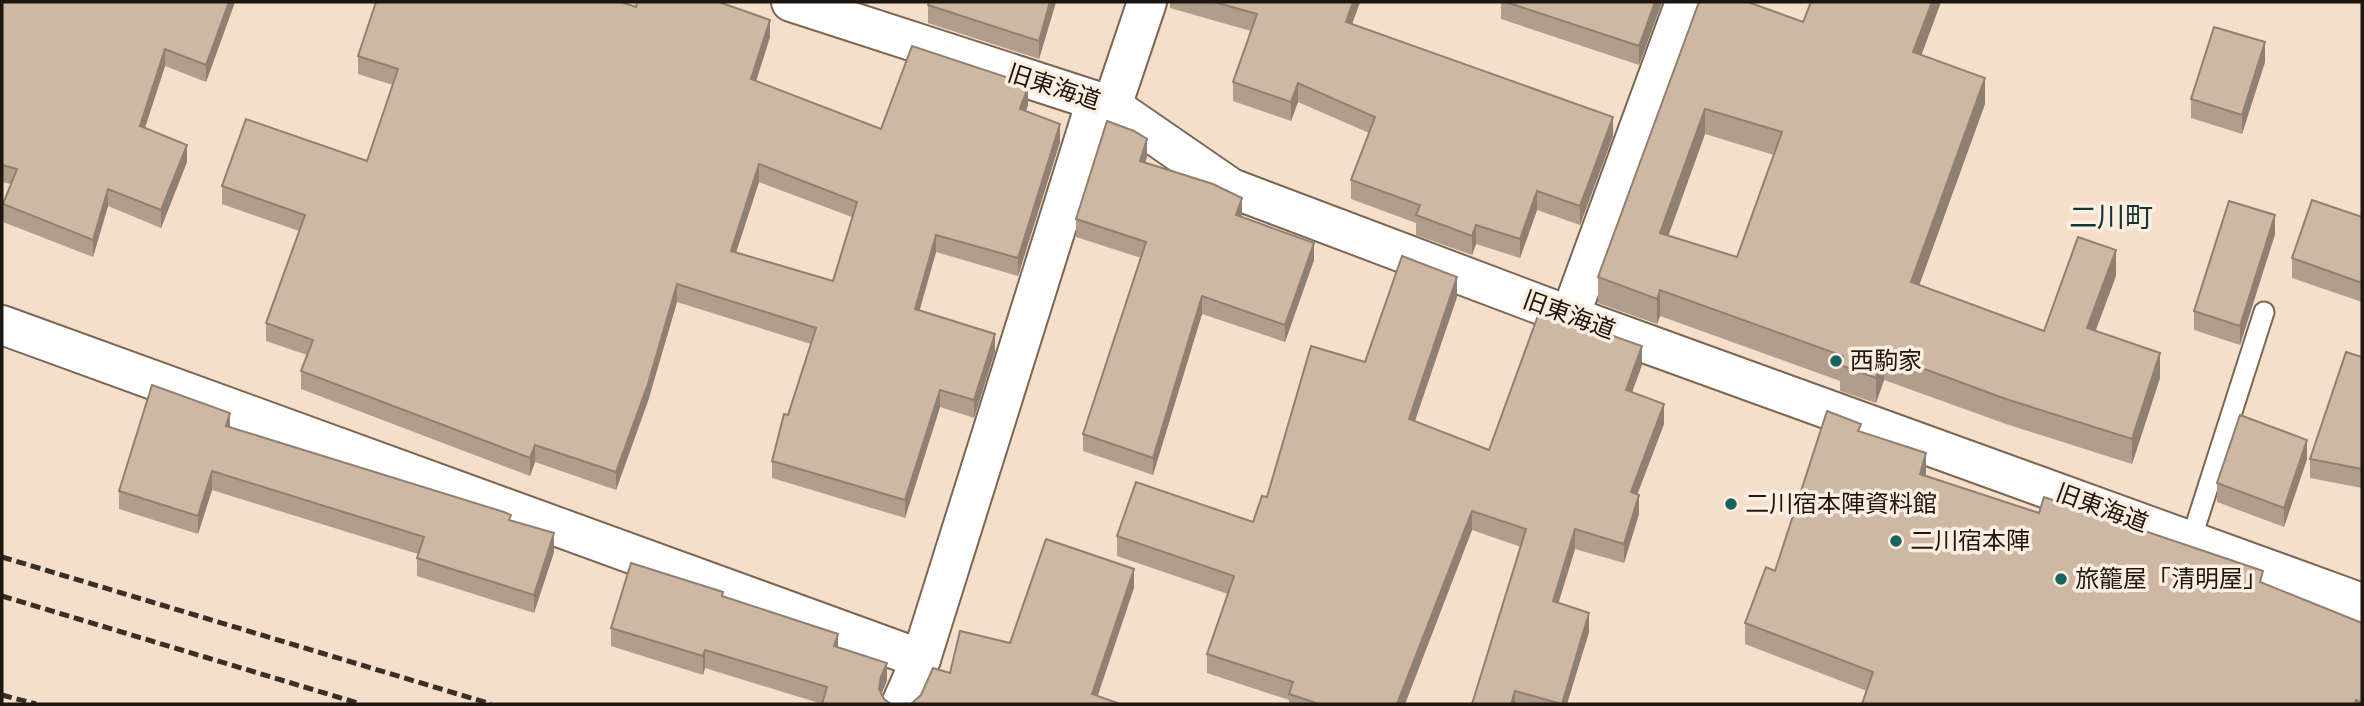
<svg xmlns="http://www.w3.org/2000/svg" width="2364" height="706" viewBox="0 0 2364 706" font-family="'Exo 2','Noto Sans JP',sans-serif">
<style>
.lines{fill:none;stroke-linecap:round;stroke-linejoin:round}
.service-casing{stroke:#7b6653;stroke-width:23}
.minor-casing{stroke:#7b6653;stroke-width:42}
.service{stroke:#fff;stroke-width:19}
.minor{stroke:#fff;stroke-width:38}
.rail{stroke:#392f26;stroke-width:5;stroke-dasharray:10 5;stroke-linecap:butt}
.wall{fill:#b19d8c;fill-rule:evenodd}
.shaded-wall{fill:#908072}
.building{fill:#ceb7a3;stroke:#908072;stroke-width:2;fill-rule:evenodd}
.poi-dot{fill:#166460;stroke:#fceee1;stroke-width:2.5}
.labels{text-anchor:middle;stroke-width:7;stroke-linejoin:round;paint-order:stroke}
.street-label{font-size:24px;fill:#1f170f;stroke:#fceee1}
.poi-label{font-size:24px;fill:#1f170f;stroke:#fceee1;text-anchor:start}
.quarter-label{font-size:28px;fill:#143634;stroke:#fceee1}
</style>
<rect width="100%" height="100%" fill="#f6dfca"/>
<g class="lines">
<g class="service-casing">
<polyline id="service" points="2191,540 2264,312"/>
</g>
<g class="minor-casing">
<g id="minor">
<polyline points="791,2 1112,106 1231,188 1570,316 2362,603"/>
<polyline points="1112,106 1147,2"/>
<polyline points="1570,316 1685,2"/>
<polyline points="2,325 921,659"/>
<polyline points="901,704 921,659 1096,101"/>
</g>
</g>
<use href="#service" class="service"/>
<use href="#minor" class="minor"/>
<g class="rail">
<polyline points="2,557 491,704"/>
<polyline points="2,596 361,704"/>
<polyline points="2,695 36,704"/>
</g>
</g>
<g class="wall">
<polygon points="2,2 235,2 206,82 165,66 145,128 187,162 161,228 108,206 93,257 3,222 3,204 11,184 2,182"/>
<polygon points="1056,2 1039,59 928,23 928,5"/>
<polygon points="1170,2 1360,2 1352,24 1613,136 1580,225 1537,210 1520,258 1476,244 1472,255 1416,235 1416,223 1351,199 1351,180 1369,133 1298,102 1291,121 1233,101 1233,82 1251,31 1170,8"/>
<polygon points="1501,2 1662,2 1639,65 1501,19"/>
<path d="M1699 2 1803 22 1941 2 1921 55 1985 104 1919 285 2044 331 2116 276 2095 331 2160 378 2132 464 2006 424 1884 380 1876 403 1840 391V381L1660 316 1657 324 1598 303V277ZM1705 134 1774 155 1737 257 1668 236Z"/>
<path d="M636 7 770 37 756 81 881 129 1028 105 1026 111 1060 142 1018 276 936 252 919 311 995 351 974 418 940 407 905 518 772 478V461L811 344 677 302 648 401 616 490 535 462 530 476 301 389V371L307 355 266 341V323L299 231 222 204V186L367 161 393 85 358 74V56ZM759 182 852 217 833 281 736 252Z"/>
<polygon points="2265,62 2242,134 2191,118 2191,99"/>
<polygon points="1147,157 1145,162 1242,215 1241,217 1314,260 1285,342 1202,314 1153,475 1083,451 1083,434 1141,258 1076,237 1076,219"/>
<polygon points="2362,217 2362,302 2292,278 2292,258"/>
<polygon points="2275,234 2240,345 2194,330 2194,311"/>
<polygon points="1457,297 1415,421 1489,450 1642,365 1632,392 1664,424 1637,494 1639,514 1624,563 1575,549 1558,603 1589,632 1567,704 1472,704 1521,547 1472,530 1405,704 1289,704 1289,700 1207,673 1207,654 1228,594 1117,556 1117,536 1253,522 1267,497 1365,362"/>
<polygon points="2362,357 2362,488 2310,478 2310,459"/>
<polygon points="230,427 511,521 554,552 534,613 417,576 417,558 418,554 212,490 198,534 119,509 119,491"/>
<polygon points="1861,432 1926,474 1926,476 2263,584 2362,623 2362,704 1862,704 1867,691 1745,644 1745,623 1775,571"/>
<polygon points="2307,459 2284,527 2217,502 2217,483"/>
<polygon points="723,597 838,648 887,681 822,704 705,668 703,675 611,646 611,628"/>
</g>
<g class="shaded-wall">
<polygon points="229,2 235,2 206,82 206,65"/>
<polygon points="1050,2 1056,2 1039,59 1039,41"/>
<polygon points="1353,2 1360,2 1346,41 1346,22"/>
<polygon points="1655,2 1662,2 1639,65 1639,46"/>
<polygon points="1932,2 1941,2 1913,78 1913,52"/>
<polygon points="770,20 770,37 751,97 751,79"/>
<polygon points="2265,42 2265,62 2242,134 2242,115"/>
<polygon points="165,49 165,66 140,143 140,126"/>
<polygon points="1985,78 1985,104 1911,308 1911,282"/>
<polygon points="1298,83 1298,102 1291,121 1291,102"/>
<polygon points="1028,87 1028,105 1020,127 1020,109"/>
<polygon points="1705,109 1705,134 1660,259 1660,233"/>
<polygon points="1613,117 1613,136 1580,225 1580,206"/>
<polygon points="1060,124 1060,142 1018,276 1018,258"/>
<polygon points="1147,139 1147,157 1140,178 1140,161"/>
<polygon points="187,145 187,162 161,228 161,210"/>
<polygon points="759,164 759,182 731,268 731,251"/>
<polygon points="108,189 108,206 93,257 93,240"/>
<polygon points="1537,191 1537,210 1520,258 1520,239"/>
<polygon points="1242,198 1242,215 1236,233 1236,215"/>
<polygon points="2275,215 2275,234 2240,345 2240,326"/>
<polygon points="1476,225 1476,244 1472,255 1472,236"/>
<polygon points="936,235 936,252 915,327 915,309"/>
<polygon points="1314,243 1314,260 1285,342 1285,325"/>
<polygon points="2116,250 2116,276 2087,354 2087,328"/>
<polygon points="1457,277 1457,297 1409,438 1409,419"/>
<polygon points="677,284 677,302 648,401 616,490 616,472"/>
<polygon points="1660,290 1660,316 1657,324 1657,299"/>
<polygon points="1202,296 1202,314 1153,475 1153,458"/>
<polygon points="995,334 995,351 974,418 974,400"/>
<polygon points="1642,346 1642,365 1626,409 1626,390"/>
<polygon points="2160,353 2160,378 2132,464 2132,439"/>
<polygon points="1884,354 1884,380 1876,403 1876,378"/>
<polygon points="940,390 940,407 905,518 905,500"/>
<polygon points="1664,404 1664,424 1631,511 1631,492"/>
<polygon points="230,413 230,431 226,426"/>
<polygon points="2307,440 2307,459 2284,527 2284,508"/>
<polygon points="535,445 535,462 530,476 530,458"/>
<polygon points="1926,453 1926,474 1920,495 1920,474"/>
<polygon points="212,471 212,490 198,534 198,516"/>
<polygon points="1639,495 1639,514 1624,563 1624,544"/>
<polygon points="1472,511 1472,530 1405,704 1397,704"/>
<polygon points="1575,529 1575,549 1553,621 1553,601"/>
<polygon points="554,533 554,552 534,613 534,595"/>
<polygon points="1134,569 1134,588 1095,704 1092,694"/>
<polygon points="1589,613 1589,632 1567,704 1562,704"/>
<polygon points="838,634 838,652 834,646"/>
<polygon points="705,650 705,668 703,675 703,656"/>
<polygon points="887,663 887,681 881,695 879,689 881,677"/>
<polygon points="1515,691 1515,704 1511,704"/>
</g>
<g class="building">
<polygon points="2,2 229,2 206,65 165,49 140,126 187,145 161,210 108,189 93,240 3,204 17,169 2,165"/>
<path d="M376 2H621L636 7 637 2H719L770 20 751 79 881 129 912 46 1027 84 1028 87 1020 109 1060 124 1018 258 936 235 915 309 995 334 974 400 940 390 905 500 772 461 784 414 788 415 816 328 677 284 648 384 616 472 535 445 530 458 301 371 313 340 266 323 305 215 222 186 246 119 367 161 398 69 358 56ZM759 164 857 202 833 281 731 251Z"/>
<polygon points="929,2 1050,2 1039,41 928,5"/>
<polygon points="1214,2 1353,2 1346,22 1613,117 1580,206 1537,191 1520,239 1476,225 1472,236 1416,215 1420,205 1351,180 1375,117 1298,83 1291,102 1233,82 1257,14"/>
<polygon points="1506,2 1655,2 1639,46"/>
<path d="M1699 2H1748L1803 22 1811 2H1932L1913 52 1985 78 1911 282 2044 331 2078 237 2116 250 2087 328 2160 353 2132 439 2006 399 1884 354 1876 378 1840 365 1843 356 1660 290 1657 299 1598 277ZM1705 109 1782 132 1737 257 1660 233Z"/>
<polygon points="2214,27 2265,42 2242,115 2191,99"/>
<polygon points="1107,121 1134,131 1147,139 1140,161 1213,184 1242,198 1236,215 1314,243 1285,325 1202,296 1153,458 1083,434 1146,242 1076,219"/>
<polygon points="2312,200 2362,217 2362,283 2292,258"/>
<polygon points="2229,201 2275,215 2240,326 2194,311"/>
<polygon points="1402,256 1457,277 1409,419 1489,450 1540,310 1642,346 1626,390 1664,404 1631,492 1639,495 1624,544 1575,529 1553,601 1589,613 1562,704 1515,691 1511,704 1472,704 1526,529 1472,511 1397,704 1319,704 1289,694 1293,682 1207,654 1234,576 1117,536 1136,482 1253,522 1262,496 1267,497 1311,346 1365,362"/>
<polygon points="2346,352 2362,357 2362,469 2310,459"/>
<polygon points="152,385 230,413 226,426 504,512 511,515 509,520 554,533 534,595 417,558 424,537 212,471 198,516 119,491"/>
<polygon points="1827,411 1861,424 1858,431 1926,453 1920,474 2039,513 2044,497 2263,571 2260,582 2362,623 2362,703 2356,700 2355,704 1862,704 1873,672 1745,623 1766,567 1775,571"/>
<polygon points="2240,415 2307,440 2284,508 2217,483"/>
<polygon points="1046,539 1134,569 1092,694 1120,704 911,704 921,695 933,668 950,673 960,631 1010,643"/>
<polygon points="631,563 723,592 722,596 838,634 834,646 887,663 881,677 879,689 884,699 891,704 822,704 827,687 705,650 703,656 611,628"/>
</g>
<g class="poi-dot">
<circle cx="1836" cy="361" r="7"/>
<circle cx="1731" cy="504" r="7"/>
<circle cx="1896" cy="541" r="7"/>
<circle cx="2061" cy="579" r="7"/>
</g>
<g class="labels">
<g class="street-label">
<text transform="translate(1054 87) rotate(18)" y="8">旧東海道</text>
<text transform="translate(1569 315) rotate(20)" y="8">旧東海道</text>
<text transform="translate(2102 508) rotate(20)" y="8">旧東海道</text>
</g>
<g class="poi-label">
<text x="1850" y="369">西駒家</text>
<text x="1745" y="512">二川宿本陣資料館</text>
<text x="1910" y="549">二川宿本陣</text>
<text x="2075" y="587">旅籠屋「清明屋」</text>
</g>
<g class="quarter-label">
<text x="2111" y="227">二川町</text>
</g>
</g>
<rect width="2364" height="706" fill="none" stroke="#1f170f" stroke-width="7"/>
</svg>
